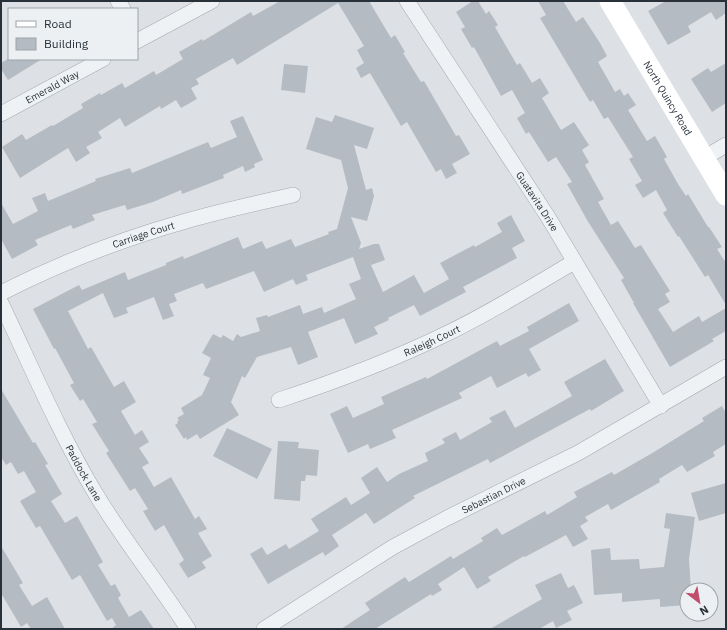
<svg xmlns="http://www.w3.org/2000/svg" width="727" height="630" viewBox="0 0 727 630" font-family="'IBM Plex Sans',sans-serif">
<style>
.building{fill:#b5bbc2}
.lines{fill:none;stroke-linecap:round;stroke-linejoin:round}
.street-casing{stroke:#a3a9ae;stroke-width:16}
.street{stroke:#eff2f4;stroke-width:15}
.secondary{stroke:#fff;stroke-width:21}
.labels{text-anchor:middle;stroke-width:4;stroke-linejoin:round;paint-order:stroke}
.street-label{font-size:10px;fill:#28313a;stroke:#ecf0f3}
</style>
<rect width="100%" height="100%" fill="#dde1e5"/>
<g class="building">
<polygon points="280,1 369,1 391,38 395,35 405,52 403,53 421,82 424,81 456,136 459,135 470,154 452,164 457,173 446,179 441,169 436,172 407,122 401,126 370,73 361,78 356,68 364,63 357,50 364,46 338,3 237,65 233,58 196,79 199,84 191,88 197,99 181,108 176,100 161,109 160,106 125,127 120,118 98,132 102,138 86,147 90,153 76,162 68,148 20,178 2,147 22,134 26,140 52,125 53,126 83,108 81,104 100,93 101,95 122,83 125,88 154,71 156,75 183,59 179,52 202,39 203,41 251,12 253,16"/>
<polygon points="473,1 478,1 486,14 489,11 498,25 495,27 517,65 520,63 532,83 540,78 549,93 542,98 561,130 574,122 589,145 582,150 589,162 585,165 604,199 598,202 611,225 618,221 635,248 641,245 670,291 665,294 670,302 658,309 673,332 699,316 702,322 726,308 726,331 712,339 714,341 670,367 633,303 634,303 621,280 624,278 587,220 567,184 572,182 556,157 548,162 529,132 526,134 517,118 525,113 512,90 501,96 474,47 472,48 461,29 465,27 456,12"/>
<polygon points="538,1 563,1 576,22 583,17 600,43 607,56 598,62 615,92 620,89 624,96 628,93 636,105 628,110 647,141 655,136 667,157 664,159 678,184 686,196 688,194 708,227 709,227 722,247 717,249 726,263 726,305 708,275 705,277 679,236 678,237 663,213 667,210 656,190 643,198 635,185 642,181 629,159 633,157 608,117 604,119 593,100 590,102 540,18 546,15"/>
<polygon points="666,1 726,1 726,13 716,20 711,12 688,26 691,32 668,45 648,11"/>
<polygon points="8,59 42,59 8,80 1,69 1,63"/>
<polygon points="726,63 726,103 712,112 691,79 708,68 711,72"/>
<polygon points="284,64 308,66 305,93 281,90"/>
<polygon points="335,115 374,128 367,149 354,145 366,190 372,188 374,196 367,221 351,217 361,243 359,249 374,244 379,244 385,260 371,265 383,292 414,275 424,293 449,279 440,263 474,245 475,247 502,232 497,223 511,215 525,241 512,248 517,258 463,287 466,292 420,316 414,305 388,318 389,320 374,327 378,334 355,344 344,318 308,332 318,357 298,365 291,347 257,357 245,378 242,376 231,402 239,415 200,439 197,434 187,440 186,437 184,439 175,425 178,423 177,422 179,420 177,418 184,414 181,408 202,395 210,378 203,375 211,358 202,353 213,334 221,338 223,335 233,341 237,334 241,337 260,331 256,318 267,315 268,317 300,305 303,314 322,307 324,313 356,299 349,284 361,279 353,257 306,275 308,280 296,285 293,279 264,292 254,271 206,289 203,283 174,294 177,301 169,304 174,316 163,320 154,297 126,308 128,313 114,318 103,293 68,311 88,349 91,347 114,387 124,381 136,402 121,411 135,435 142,430 149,442 139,448 149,463 142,467 154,487 171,477 195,519 199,516 207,529 198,533 212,556 202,562 206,568 188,578 179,564 184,560 164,525 155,531 143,511 148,509 135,488 130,491 106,453 109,451 92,424 97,422 83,399 80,401 70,385 74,383 55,348 54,349 33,309 79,285 82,290 125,272 128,280 166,265 166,263 183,256 184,259 238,237 243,249 262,241 266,249 291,239 295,247 329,234 328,232 337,229 348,188 341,160 306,149 316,117 332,122"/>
<polygon points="243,116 263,160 254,164 255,167 245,172 243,166 223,175 224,178 182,194 181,190 153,202 127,210 125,205 92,215 95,220 73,229 71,225 35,240 38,245 12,259 1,239 1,203 13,224 38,211 32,198 45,193 48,201 96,181 95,179 130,168 132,173 208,142 211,148 237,137 230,121"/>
<polygon points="569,303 579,321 529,349 541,370 528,377 526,373 497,388 491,376 459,393 462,398 392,430 396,438 370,449 368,444 348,453 330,414 347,406 353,418 384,404 381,397 426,377 427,379 497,341 500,346 529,331 527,327"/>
<polygon points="605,359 624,391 591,411 590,409 490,463 488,459 413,496 415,498 374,524 366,513 332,535 339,546 325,556 323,552 268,584 250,554 262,547 267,555 286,544 289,549 319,531 311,519 346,497 351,505 370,493 361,478 377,467 387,482 399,474 428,461 425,453 445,443 442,439 456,432 460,440 492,422 489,418 505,410 515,428 572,396 564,382"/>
<polygon points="1,389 33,443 35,442 48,464 45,465 62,494 51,501 65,523 77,516 103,562 98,565 111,586 115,584 121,595 118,598 129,617 141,610 154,629 111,629 116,625 112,618 107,621 80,575 72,580 40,526 36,528 20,501 36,492 24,471 18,474 11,462 6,465 1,457"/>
<polygon points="722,406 726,413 726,444 713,452 715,456 687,472 682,465 659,479 660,482 611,510 608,504 585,517 588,521 580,526 588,539 573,547 566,535 525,557 524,556 488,577 491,581 477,589 464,567 438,584 442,590 432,596 431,594 375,629 341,629 370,610 365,603 405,577 409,582 451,556 453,559 483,541 481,538 497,528 502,535 545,511 547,515 577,497 574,492 612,472 614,475 654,452 704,421 702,418"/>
<polygon points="227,428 272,449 257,479 213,456"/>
<polygon points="278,441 299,442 298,448 319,450 317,476 306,475 305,481 301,481 300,501 274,499"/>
<polygon points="726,483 726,513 699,521 691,493"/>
<polygon points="666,513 695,517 689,559 691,590 687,590 687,605 660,607 660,599 622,602 622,593 594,595 591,550 610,548 611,560 639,559 640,569 664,567 670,529 664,528"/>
<polygon points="1,546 23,583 19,585 32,606 47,597 65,629 31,629 27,623 21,627 1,593"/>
<polygon points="561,573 568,588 574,585 583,603 567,611 572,620 556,628 553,621 539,629 490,629 542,599 535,585"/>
</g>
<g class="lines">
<g class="street-casing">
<g id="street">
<polyline points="118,1 123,9"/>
<path id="s1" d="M407 1 548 217 661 406"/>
<polyline points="137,41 212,1"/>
<path id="s2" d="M1 114 103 59"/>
<polyline points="704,158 726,145"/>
<path id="s3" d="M1 293C60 263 122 239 186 221 221 211 257 203 293 195"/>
<path id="s4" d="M1 303C32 368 60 435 97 496 125 542 159 584 188 629"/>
<path id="s5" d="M279 400C337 381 395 359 450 332 493 311 533 286 574 262"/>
<path id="s6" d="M264 629 393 547 447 518 578 453 726 367"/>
</g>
</g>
<use href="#street" class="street"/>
<path class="secondary" id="s7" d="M610 1 726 195"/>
</g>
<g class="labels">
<g class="street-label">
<text dy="4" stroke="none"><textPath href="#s2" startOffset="58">Emerald Way</textPath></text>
<text dy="4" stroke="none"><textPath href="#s7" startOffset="113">North Quincy Road</textPath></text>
<text dy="4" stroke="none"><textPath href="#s1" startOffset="239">Guatavita Drive</textPath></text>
<text dy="4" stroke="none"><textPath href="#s3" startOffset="154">Carriage Court</textPath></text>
<text dy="4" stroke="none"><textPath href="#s5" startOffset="164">Raleigh Court</textPath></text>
<text dy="4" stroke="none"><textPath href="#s4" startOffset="189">Paddock Lane</textPath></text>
<text dy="4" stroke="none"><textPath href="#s6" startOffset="266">Sebastian Drive</textPath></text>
</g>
</g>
<rect width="727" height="630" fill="none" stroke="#28313a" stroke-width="4"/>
<rect x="8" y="8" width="130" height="52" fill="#ecf0f3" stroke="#9ea4a9"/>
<rect x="16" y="21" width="20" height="6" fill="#ffffff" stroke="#9ea4a9"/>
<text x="44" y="28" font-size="12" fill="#28313a">Road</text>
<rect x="16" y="38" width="20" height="12" fill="#b5bbc2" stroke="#9ea4a9"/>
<text x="44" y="48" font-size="12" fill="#28313a">Building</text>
<g transform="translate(699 602) rotate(149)"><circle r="19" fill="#ecf0f3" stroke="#9ea4a9"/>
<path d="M0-3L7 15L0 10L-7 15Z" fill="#c04d6c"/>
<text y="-6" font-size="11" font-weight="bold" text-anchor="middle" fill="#28313a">N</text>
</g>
</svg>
